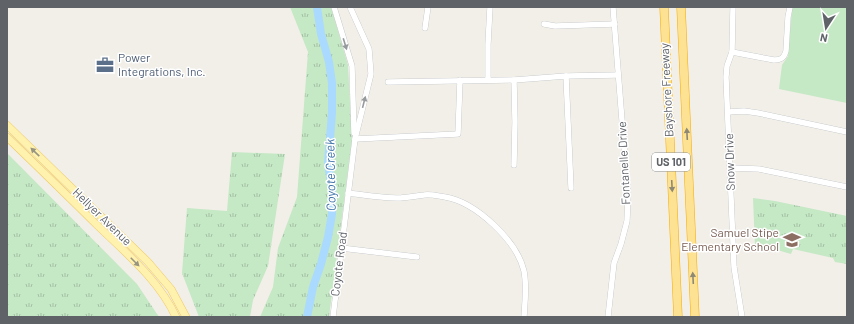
<svg xmlns="http://www.w3.org/2000/svg" width="854" height="324" viewBox="0 0 854 324" font-family="Barlow,sans-serif">
<style>
.grass{fill:url(#grass-tufts)}
.park{fill:#c5e8c5}
.lines{fill:none;stroke-linecap:round;stroke-linejoin:round}
.river{stroke:#aadaff;stroke-width:8}
.minor-casing{stroke:#b5b8bc;stroke-width:6}
.major-casing{stroke:#f2c960;stroke-width:8}
.highway-casing{stroke:#f9ab00;stroke-width:9}
.minor{stroke:#fff;stroke-width:5.5}
.major{stroke:#fff2af;stroke-width:7}
.highway{stroke:#fde293;stroke-width:8}
.oneway{fill:#979a9d}
.oneway2{fill:#8e8975}
.oneway3{fill:#979581}
.labels{text-anchor:middle;stroke-width:3;stroke-linejoin:round;paint-order:stroke}
.shield{fill:#fff;stroke:#8f9295;stroke-width:1}
.shield-label{font-size:11px;font-weight:bold;fill:#5f6368}
.service-label{font-size:12px;fill:#4e5e75;stroke:#fff;text-anchor:start}
.street-label{font-size:12px;fill:#5f6368;stroke:#fff}
.education-label{font-size:12px;fill:#785e54;stroke:#fff;text-anchor:end}
.water-label{font-size:13px;font-style:italic;fill:#4174aa;stroke:#fff}
</style>
<defs>
<pattern id="grass-tufts" width="24" height="20" patternUnits="userSpaceOnUse"><rect width="24" height="20" fill="#c5e8c5"/><path d="M3 7l-1-3M5 7V3M7 7l1-3M15 17l-1-3M17 17v-4M19 17l1-3" fill="none" stroke="#a3c0a4"/></pattern>
</defs>
<rect width="100%" height="100%" fill="#f1efe8"/>
<g class="grass">
<polygon points="290,7 331,7 348,65 352,140 329,317 260,317 273,287 278,248 297,197 308,52"/>
<polygon points="232,152 285,154 268,266 253,300 250,317 199,317 182,273 187,208 227,211"/>
<polygon points="7,153 137,284 159,317 7,317"/>
<polygon points="753,198 775,201 847,216 847,264 835,262 833,258 793,249 791,254 774,249 757,251 756,246 755,246"/>
</g>
<polygon class="park" points="794,7 847,7 847,103 779,89 782,65 788,56 792,9"/>
<g class="lines">
<polyline class="river" points="307,317 313,287 321,264 328,237 332,214 332,190 328,163 332,113 332,83 329,62 321,34 317,7"/>
<g class="minor-casing">
<g id="minor">
<polyline points="334,7 352,66 354,133"/>
<polyline points="733,7 732,52 727,66 726,77 734,267 742,317"/>
<polyline points="544,24 555,26 615,24"/>
<polyline points="425,28 428,7"/>
<path d="M732 52 774 60C781 60 784 58 786 51L788 17 790 7"/>
<polyline points="566,76 571,188"/>
<polyline points="488,79 488,44 490,7"/>
<polyline points="388,82 514,80 566,76 618,75"/>
<polyline points="728,112 744,111 758,113 847,132"/>
<polyline points="355,139 458,134 460,80"/>
<polyline points="514,165 515,122 514,80"/>
<polyline points="730,168 759,169 847,187"/>
<path d="M348 193C364 195 380 198 397 198 406 198 415 196 424 195 431 194 438 196 445 197 476 202 517 241 524 271 527 286 525 302 524 317"/>
<polyline points="341,248 417,257"/>
<polyline points="333,317 355,139 371,74 369,49 350,7"/>
<polyline points="608,317 614,263 621,244 627,221 628,196 613,7"/>
</g>
</g>
<g class="major-casing">
<g id="major">
<polyline points="7,125 148,262 171,289 186,317"/>
<path d="M7 137C37 166 67 195 97 225 126 253 159 280 176 317"/>
</g>
</g>
<g class="highway-casing">
<g id="highway">
<polyline points="664,7 678,317"/>
<polyline points="681,7 695,317"/>
</g>
</g>
<use href="#minor" class="minor"/>
<use href="#major" class="major"/>
<use href="#highway" class="highway"/>
</g>
<defs><path id="oneway-solid" d="M-6-.8H1V-3.2L6.5 0L1 3.2V.8H-6Z"/></defs>
<g class="oneway">
<use href="#oneway-solid" transform="translate(345 44) rotate(73)"/>
<use href="#oneway-solid" transform="translate(364 102) rotate(-76)"/>
</g>
<g class="oneway2">
<use href="#oneway-solid" transform="translate(687 134) rotate(-93)"/>
<use href="#oneway-solid" transform="translate(672 186) rotate(87)"/>
<use href="#oneway-solid" transform="translate(693 278) rotate(-93)"/>
</g>
<g class="oneway3">
<use href="#oneway-solid" transform="translate(35 152) rotate(-136)"/>
<use href="#oneway-solid" transform="translate(135 262) rotate(45)"/>
</g>
<defs>
<g id="office-bare" transform="scale(1.38)"><path d="M-6-3h4V-5.5h4V-3h4V5H-6ZM-1-4.5V-3h2v-1.5ZM-6 0V1H6V0Z" fill="#5c6f8a" stroke="#fff" stroke-width="2.5" paint-order="stroke"/></g>
<g id="school-bare" transform="scale(1.38)"><path d="M0-5L7-2L0 1L-7-2ZM-4 1L0 2.5L4 1V4Q0 6-4 4Z" fill="#8d6e63" stroke="#fff" stroke-width="2.5" paint-order="stroke"/></g>
</defs>
<g fill-rule="evenodd">
<use href="#office-bare" x="105" y="65"/>
<use href="#school-bare" x="792" y="240"/>
</g>
<g class="labels">
<rect class="shield" x="652" y="153" width="38" height="18" rx="3"/>
<g class="shield-label">
<text x="671" y="166">US 101</text>
</g>
<g class="service-label">
<text x="118" y="62">Power<tspan x="118" dy="14">Integrations, Inc.</tspan></text>
</g>
<g class="street-label">
<text transform="translate(667 90) rotate(-93)" y="4">Bayshore Freeway</text>
<text transform="translate(730 162) rotate(-92)" y="4">Snow Drive</text>
<text transform="translate(624 163) rotate(-93)" y="4">Fontanelle Drive</text>
<text transform="translate(102 217) rotate(44)" y="4">Hellyer Avenue</text>
<text transform="translate(339 264) rotate(-83)" y="4">Coyote Road</text>
</g>
<g class="education-label">
<text x="779" y="237">Samuel Stipe<tspan x="779" dy="14">Elementary School</tspan></text>
</g>
<g class="water-label">
<text transform="translate(330 175) rotate(-91)" y="5">Coyote Creek</text>
</g>
</g>
<rect width="854" height="324" fill="none" stroke="#5f6368" stroke-width="16"/>
<g transform="translate(826 28) rotate(192)" stroke="#ffffff" stroke-width="3" paint-order="stroke">
<path d="M0-3L7 15L0 10L-7 15Z" fill="#5f6368"/>
<text y="-6" font-size="11" font-weight="bold" text-anchor="middle" fill="#5f6368">N</text>
</g>
</svg>
